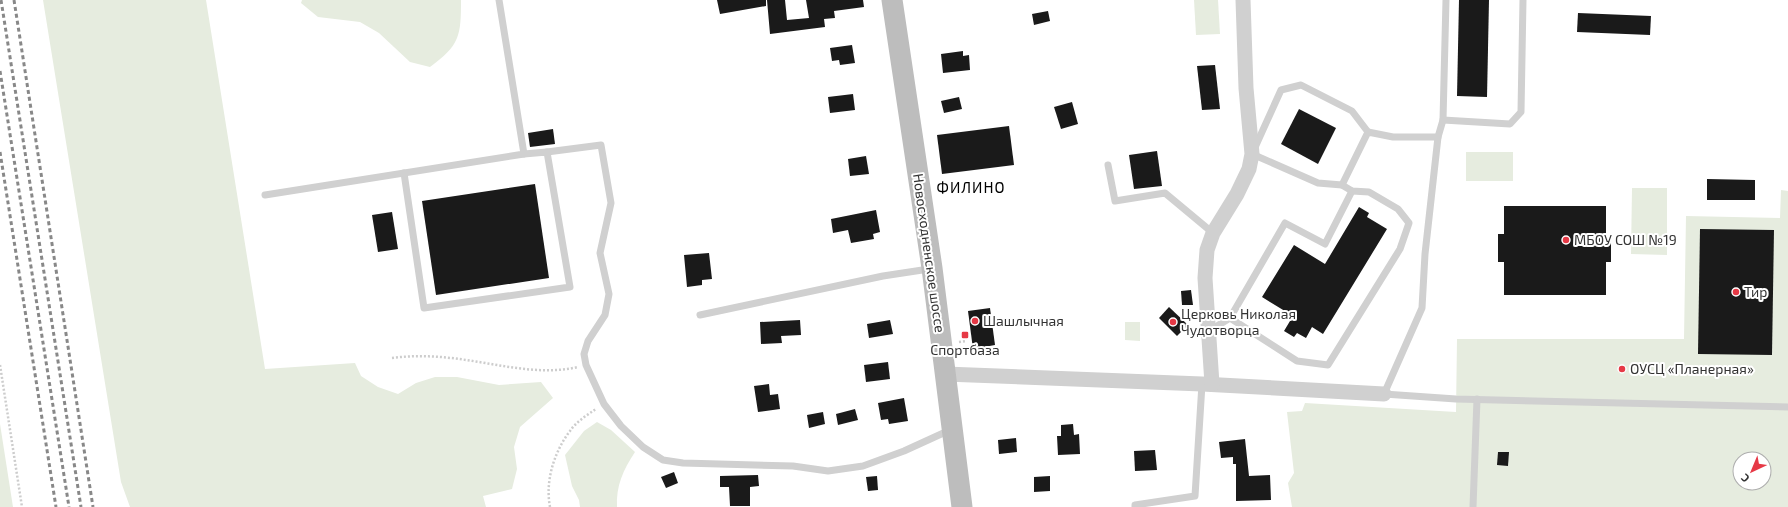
<svg xmlns="http://www.w3.org/2000/svg" width="1788" height="507" viewBox="0 0 1788 507" font-family="'Exo 2',sans-serif">
<style>
.green{fill:#e6ecdf;fill-rule:evenodd}
.building{fill:#1a1a1a}
.lines{fill:none;stroke-linecap:round;stroke-linejoin:round}
.path{stroke:#cdcdcd;stroke-width:2.5;stroke-dasharray:2 2;stroke-linecap:butt}
.service{stroke:#d0d0d0;stroke-width:7}
.minor{stroke:#d0d0d0;stroke-width:15}
.secondary{stroke:#bdbdbd;stroke-width:21}
.rail{stroke:#888;stroke-width:3;stroke-dasharray:4 3;stroke-linecap:butt}
.poi-dot{fill:#e63946;stroke:#fff;stroke-width:1.5}
.labels{text-anchor:middle;stroke-width:4;stroke-linejoin:round;paint-order:stroke}
.poi-label{font-size:14px;fill:#333;stroke:#fff;text-anchor:start}
.street-label{font-size:14px;fill:#333;stroke:#fff}
.neighbourhood-label{font-size:15px;letter-spacing:1px;fill:#000;stroke:#fff}
</style>
<rect width="100%" height="100%" fill="#fff"/>
<g class="green">
<polygon points="43,0 206,0 265,369 355,363 361,376 378,387 398,394 416,383 435,377 457,377 499,385 541,382 553,398 520,427 514,447 517,469 512,489 483,496 486,507 130,507 121,482"/>
<path d="M302 0H461C461 36 460 45 430 67L410 62 379 33 360 22 318 17 301 3Z"/>
<polygon points="1194,0 1218,0 1220,34 1196,35"/>
<rect x="1466" y="152" width="47" height="29"/>
<polygon points="1632,188 1667,188 1667,255 1631,254"/>
<path d="M1781 190 1788 191V507H1292L1288 483 1294 473 1287 412 1302 411 1305 403 1456 412 1457 339H1684L1686 216 1780 218ZM1740 459H1764V483H1740Z"/>
<polygon points="1125,322 1140,322 1140,341 1125,340"/>
<path d="M597 422 611 430 635 452C623 470 616 486 617 507H580L579 500 572 486 565 455 584 431Z"/>
<polygon points="0,424 13,507 0,507"/>
</g>
<g class="building">
<polygon points="717,0 766,0 766,6 720,14"/>
<polygon points="767,0 785,0 787,20 809,18 806,0 863,0 864,7 834,11 835,18 824,19 825,27 770,34"/>
<polygon points="1459,0 1489,0 1487,97 1457,96"/>
<polygon points="1048,11 1050,21 1034,25 1032,14"/>
<polygon points="1578,13 1651,16 1650,35 1577,32"/>
<polygon points="852,45 855,63 840,65 839,60 832,61 830,48"/>
<polygon points="963,51 963,56 969,55 970,70 943,73 941,54"/>
<polygon points="1215,65 1220,109 1202,110 1197,66"/>
<polygon points="853,94 855,110 830,113 828,97"/>
<polygon points="959,97 962,109 944,113 941,101"/>
<polygon points="1072,102 1078,124 1061,129 1054,107"/>
<polygon points="1299,109 1336,128 1318,164 1281,144"/>
<polygon points="1009,126 1014,165 942,174 937,135"/>
<polygon points="553,129 555,144 530,147 528,133"/>
<polygon points="1157,151 1162,186 1134,189 1129,155"/>
<polygon points="866,156 869,174 850,176 848,159"/>
<polygon points="1707,179 1755,180 1755,200 1707,200"/>
<polygon points="535,184 549,278 436,295 422,201"/>
<polygon points="1504,206 1606,206 1606,236 1611,236 1611,262 1606,262 1606,295 1504,295 1504,262 1498,262 1498,234 1504,234"/>
<polygon points="1359,207 1369,213 1367,217 1387,229 1323,334 1312,327 1306,338 1297,333 1294,337 1284,331 1293,316 1262,297 1294,245 1325,264"/>
<polygon points="876,210 880,232 873,234 874,239 851,243 848,230 833,233 831,219"/>
<polygon points="392,212 398,249 378,252 372,215"/>
<polygon points="1700,229 1774,230 1772,355 1698,354"/>
<polygon points="709,253 712,279 702,280 702,285 687,287 684,255"/>
<polygon points="1191,290 1193,305 1182,305 1181,291"/>
<polygon points="1169,307 1188,325 1177,336 1159,318"/>
<polygon points="990,308 995,345 973,349 968,311"/>
<polygon points="800,320 801,335 781,336 782,343 761,344 760,322"/>
<polygon points="890,320 893,334 869,338 867,324"/>
<polygon points="888,362 890,379 866,382 864,365"/>
<polygon points="769,384 770,395 778,394 780,409 758,412 754,386"/>
<polygon points="904,398 908,421 889,424 888,419 881,420 878,403"/>
<polygon points="855,409 858,420 838,425 836,414"/>
<polygon points="823,412 825,424 809,428 807,415"/>
<polygon points="1073,424 1074,435 1079,434 1080,454 1058,455 1057,436 1061,436 1061,425"/>
<polygon points="1016,438 1017,452 999,454 998,440"/>
<polygon points="1245,439 1249,476 1270,475 1271,500 1236,501 1236,464 1233,464 1233,457 1221,458 1219,442"/>
<polygon points="1155,450 1157,470 1135,471 1134,451"/>
<polygon points="1498,452 1509,452 1508,466 1497,465"/>
<polygon points="674,472 678,483 666,488 661,477"/>
<polygon points="758,475 759,486 750,487 750,506 730,506 729,487 720,487 720,476"/>
<polygon points="877,476 878,490 868,491 866,477"/>
<polygon points="1050,476 1050,491 1034,492 1034,477"/>
</g>
<g class="lines">
<g class="path">
<polyline points="959,342 966,341"/>
<path d="M392 358C414 355 437 356 459 359 498 364 539 376 578 367"/>
<polyline points="0,365 22,507"/>
<path d="M550 507C545 481 554 452 570 431 576 422 587 415 596 409"/>
</g>
<g class="service">
<polyline points="1446,0 1443,120 1438,137 1425,254 1422,308 1384,394 1456,399 1788,407"/>
<polyline points="1443,120 1510,124 1521,112 1523,0"/>
<polyline points="547,152 601,145 611,203 600,253 609,294 605,315 588,341 584,354 586,365 604,404 621,426 643,447 663,460 683,463 793,466 828,471 863,466 904,451 950,430"/>
<polyline points="1108,165 1115,201 1165,193 1213,233"/>
<polyline points="404,173 424,308 570,287 547,152 524,154"/>
<polyline points="1342,185 1318,183 1252,154 1281,90 1301,85 1352,111 1368,132"/>
<polyline points="265,195 524,154 499,0"/>
<polyline points="700,315 883,276 929,269"/>
<polyline points="1230,318 1285,223 1325,244 1352,191"/>
<polyline points="1209,331 1230,318 1297,361 1328,365 1400,249 1409,223 1398,209 1369,192 1352,191 1342,185 1368,132 1393,137 1438,137"/>
<polyline points="1135,507 1135,505 1195,496 1202,384"/>
<polyline points="1473,507 1477,399"/>
</g>
<g class="minor">
<polyline points="945,374 1202,384 1384,394"/>
<polyline points="1212,384 1205,278 1207,250 1213,233 1237,194 1249,169 1252,154 1246,88 1243,0"/>
</g>
<polyline class="secondary" points="892,0 932,268 962,507"/>
<g class="rail">
<polyline points="1,0 81,507"/>
<polyline points="14,0 93,507"/>
<polyline points="0,71 69,507"/>
<polyline points="0,152 56,507"/>
</g>
</g>
<g class="poi-dot">
<circle cx="1566" cy="240" r="4"/>
<circle cx="1736" cy="292" r="4"/>
<circle cx="975" cy="321" r="4"/>
<circle cx="1173" cy="322" r="4"/>
<rect x="961" y="331" width="8" height="8" rx="2"/>
<circle cx="1622" cy="369" r="4"/>
</g>
<g class="labels">
<g class="poi-label">
<text x="1574" y="245">МБОУ СОШ №19</text>
<text x="1744" y="297">Тир</text>
<text x="1181" y="319">Церковь Николая<tspan x="1181" dy="16">Чудотворца</tspan></text>
<text x="983" y="326">Шашлычная</text>
<text x="965" y="355" text-anchor="middle">Спортбаза</text>
<text x="1630" y="374">ОУСЦ «Планерная»</text>
</g>
<g class="street-label">
<text transform="translate(929 253) rotate(82)" y="5">Новосходненское шоссе</text>
</g>
<g class="neighbourhood-label">
<text x="971" y="193">ФИЛИНО</text>
</g>
</g>
<g transform="translate(1752 471) rotate(224)"><circle r="19" fill="#ffffff" stroke="#adadad"/>
<path d="M0-3L7 15L0 10L-7 15Z" fill="#e63946"/>
<text y="-6" font-size="11" font-weight="bold" text-anchor="middle" fill="#333333">С</text>
</g>
</svg>
